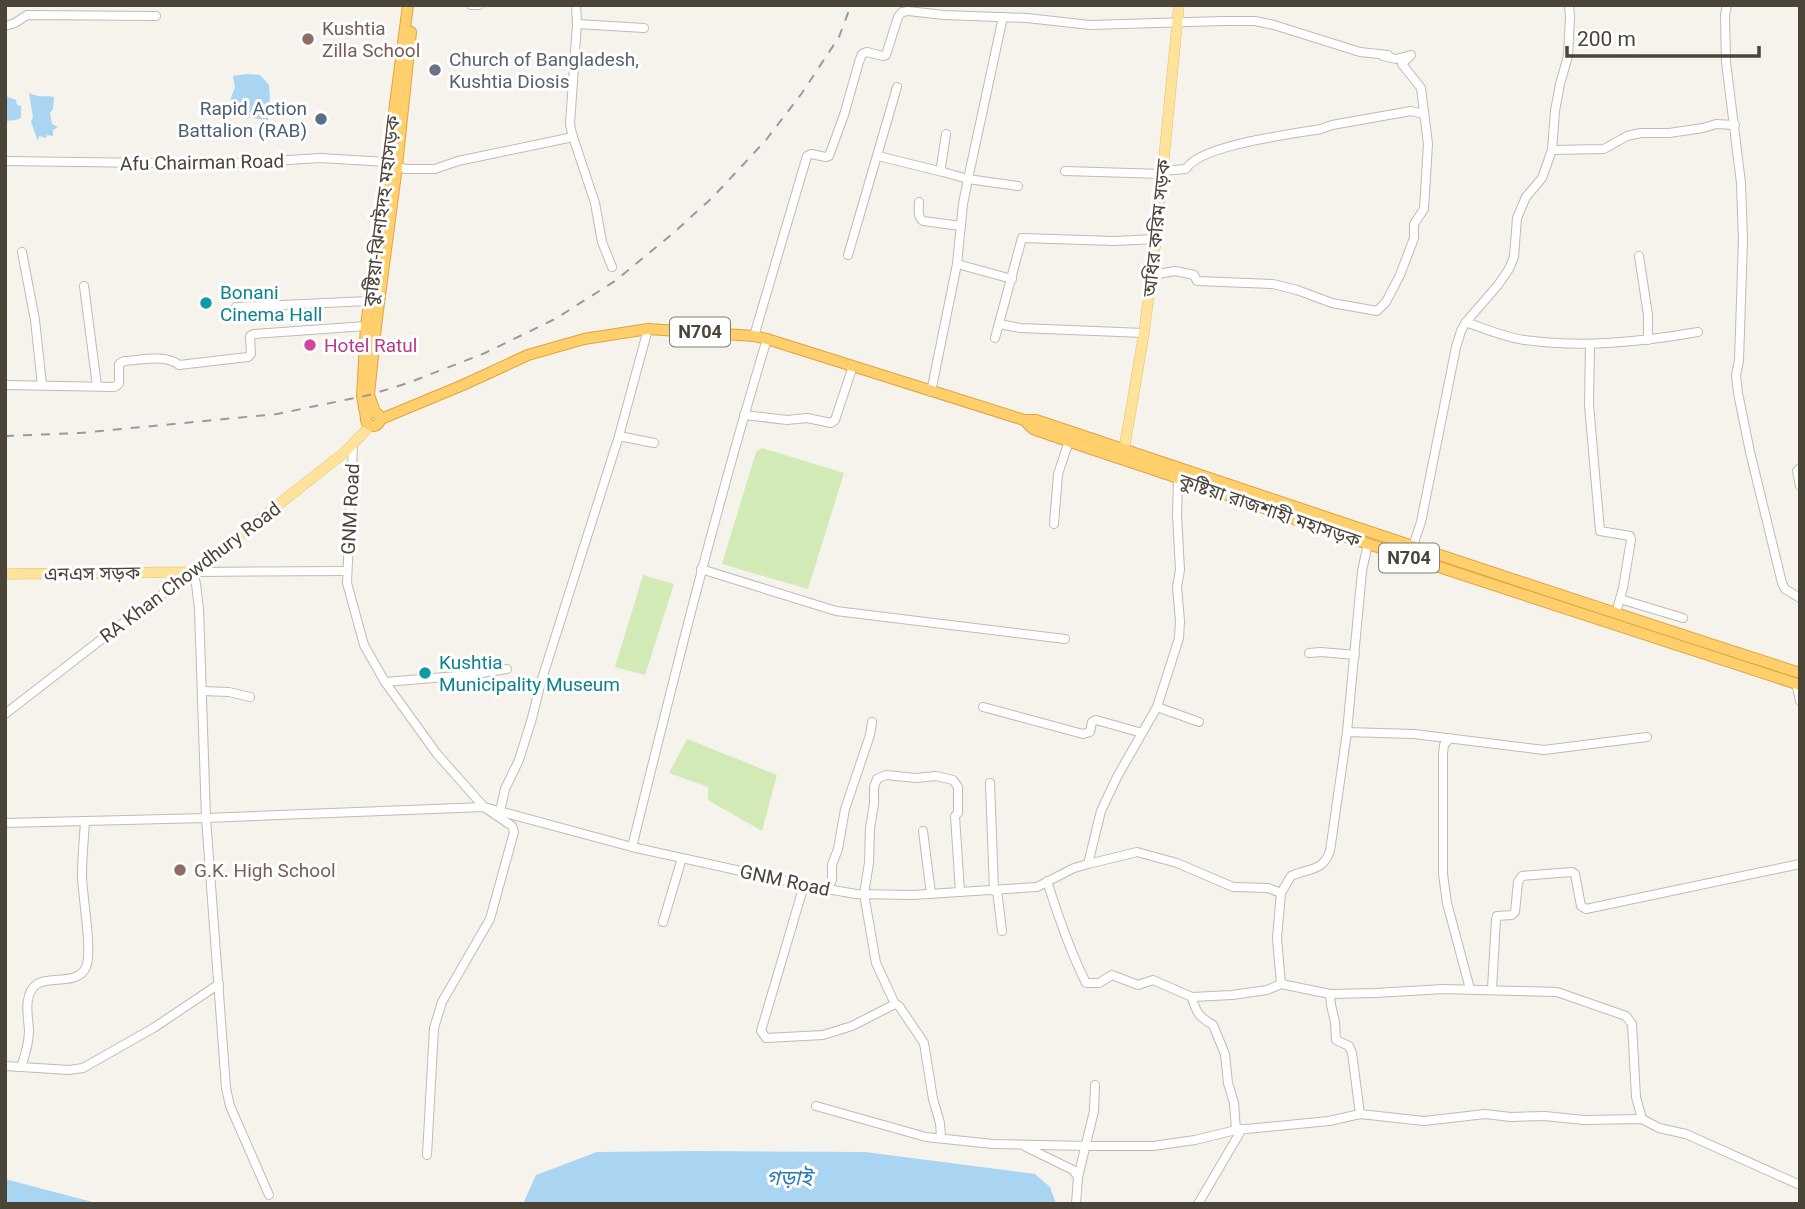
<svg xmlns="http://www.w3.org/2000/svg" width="1805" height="1209" viewBox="0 0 1805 1209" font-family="Roboto,'Noto Sans Bengali',sans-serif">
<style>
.green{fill:#d2eab5}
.water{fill:#a9d4f2}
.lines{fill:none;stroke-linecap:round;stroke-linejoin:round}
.minor-casing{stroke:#c2bbae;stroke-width:10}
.major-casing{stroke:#e6c16a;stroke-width:11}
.highway-casing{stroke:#e0a43c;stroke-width:12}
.minor{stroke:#fff;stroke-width:8}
.major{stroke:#ffe39c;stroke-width:10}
.highway{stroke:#ffcf6e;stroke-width:10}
.rail{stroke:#9a9a9a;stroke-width:2;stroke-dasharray:9 9;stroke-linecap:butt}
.education-dot{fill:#8d6e63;stroke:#fff;stroke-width:2.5}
.worship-dot{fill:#6b7280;stroke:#fff;stroke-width:2.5}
.service-dot{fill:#5c6f8a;stroke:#fff;stroke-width:2.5}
.culture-dot{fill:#0f9aa8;stroke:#fff;stroke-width:2.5}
.hotel-dot{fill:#d1479c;stroke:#fff;stroke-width:2.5}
.labels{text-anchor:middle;stroke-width:6;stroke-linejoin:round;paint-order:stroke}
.shield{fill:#fff;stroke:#817c74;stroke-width:2}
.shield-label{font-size:18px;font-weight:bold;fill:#4b4439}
.education-label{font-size:19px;fill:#785e54;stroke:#fff;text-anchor:start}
.worship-label{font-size:19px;fill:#5b616d;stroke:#fff;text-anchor:start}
.service-label{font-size:19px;fill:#4e5e75;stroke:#fff;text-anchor:end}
.street-label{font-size:19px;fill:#4b4439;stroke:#fff}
.culture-label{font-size:19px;fill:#0d838f;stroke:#fff;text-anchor:start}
.hotel-label{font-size:19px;fill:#b23c85;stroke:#fff;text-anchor:start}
.water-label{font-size:21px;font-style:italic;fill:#2e7ab2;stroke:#fff}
</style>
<rect width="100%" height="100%" fill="#f6f3ec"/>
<g class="green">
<polygon points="762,448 844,473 808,589 722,564 756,452"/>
<polygon points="643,575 674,584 645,675 615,667"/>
<polygon points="687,739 777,775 762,831 708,800 708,787 669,773"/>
</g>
<g class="water">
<polygon points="247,74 260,75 269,85 270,99 268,120 235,116 231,98 235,87 233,76"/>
<path d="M29 93C40 98 44 95 54 97L53 109 50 113 52 124 58 127 53 130V136L47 135 46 138 39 136 38 141 31 122 33 117Z"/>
<polygon points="5,96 16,100 17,105 21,106 21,118 16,120 5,121"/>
<polygon points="697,1151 865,1152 1035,1174 1050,1187 1056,1204 523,1204 536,1175 597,1152"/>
<polygon points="5,1179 100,1204 5,1204"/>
</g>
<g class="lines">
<g class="minor-casing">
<g id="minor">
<polyline points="471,5 479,5"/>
<polyline points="576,5 577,24 570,124 572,134 595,203 602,242 612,267"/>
<polyline points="1727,5 1725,15 1726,62 1741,183 1743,240 1739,360 1736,376 1738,393 1750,452 1782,583 1785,589 1800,598"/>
<polyline points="577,24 644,28"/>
<polyline points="5,26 15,23 27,15 156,16"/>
<polyline points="946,134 941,167 943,172 968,179 1018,186"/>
<polyline points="1552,150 1604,149 1627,136 1641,133 1669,133 1703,128 1716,124 1735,125"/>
<polyline points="878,156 943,172"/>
<polyline points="5,161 225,164 320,158 387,162 405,169 435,169 458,161 573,137"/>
<polyline points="1065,171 1162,174"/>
<path d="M1162 171 1186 169C1199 145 1293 134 1321 129L1332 125 1411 111 1423 114"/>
<path d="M919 202C919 209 917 216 923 221L961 226"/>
<polyline points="22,252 35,320 42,385"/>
<polyline points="848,255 897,87"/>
<polyline points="1639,256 1648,315 1648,340"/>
<polyline points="957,264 1012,279"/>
<polyline points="1152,275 1175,271 1194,275 1197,281 1273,284 1297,290 1332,303 1377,311 1386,302 1400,275 1414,238 1414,224 1424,209 1428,144 1421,88 1402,64 1411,55 1396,59 1383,56"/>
<polyline points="84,286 97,386"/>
<polyline points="236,307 369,301"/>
<path d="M1466 322C1485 329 1504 337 1524 340 1582 348 1640 342 1698 332"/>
<polyline points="999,324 1020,328 1144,333"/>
<polyline points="754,336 807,156 811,154 826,157 829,156 844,115 859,62 862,54 867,52 883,56 886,55 898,17 902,12 908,11 944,15 1027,18 1090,25 1223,21 1255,21 1274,25 1360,52 1388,55"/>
<polyline points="995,338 1022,238 1114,241 1156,239"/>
<polyline points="1590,345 1589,405 1600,531 1630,536 1631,540 1623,588 1616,613"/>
<path d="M5 385 114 387 119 384V364L124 361C142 360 165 354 179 365L248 357 251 354 250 336 254 334 366 326"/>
<polyline points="931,392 957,264 963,204 968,179 1003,17"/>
<polyline points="744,415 787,420 807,418 831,423 835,420 853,366"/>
<polyline points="619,436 654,443"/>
<polyline points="353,445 347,583 364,645 385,682 437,754 484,807 632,847 804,885 856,894 912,895 1037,887 1074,868 1088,864 1101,811 1117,777 1157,707 1179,638 1180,621 1177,587 1180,570 1177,515 1178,479"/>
<polyline points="1800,468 1797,471 1800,486"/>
<polyline points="1054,524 1058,474 1069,441"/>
<polyline points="1413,546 1421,522 1456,347 1461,331 1466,322 1498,285 1509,269 1514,257 1517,218 1526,197 1542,178 1552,150 1555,111 1560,84 1568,56 1570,17 1569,5"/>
<polyline points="701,569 836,611 1065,639"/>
<polyline points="193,572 196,584 199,609 206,818 226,1088 230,1106 269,1195"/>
<polyline points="193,572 347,571"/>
<polyline points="1620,599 1683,618"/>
<polyline points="1309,653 1321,652 1355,655"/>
<polyline points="385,682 469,675 507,669"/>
<polyline points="1796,683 1800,701"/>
<polyline points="202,691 229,692 250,697"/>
<polyline points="983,707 1083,734 1090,732 1092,722 1096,720 1142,733"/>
<polyline points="1157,707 1199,722"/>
<polyline points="5,714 116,628 193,572"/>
<polyline points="1347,732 1414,734 1544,750 1647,737"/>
<polyline points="1450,738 1444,745 1443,754 1443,874 1447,903 1470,989"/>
<polyline points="990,783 994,891"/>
<polyline points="500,811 505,789 519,760 532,718 541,682 619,436 648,329"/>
<polyline points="5,823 206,818 484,807 512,826 514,832 490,919 442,1002 434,1028 427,1155"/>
<polyline points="923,831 931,894"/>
<path d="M632 847C674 677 716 507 767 339"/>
<polyline points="1088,864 1137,852 1177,863 1233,887 1268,888 1281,893"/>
<path d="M1047 881C1058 916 1070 951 1086 983H1099L1112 975 1138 985 1153 980 1192 997 1232 995 1267 990 1281 984 1330 994 1375 993 1444 989 1557 992 1626 1016 1632 1024 1636 1097 1642 1119"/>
<polyline points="804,885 761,1031 766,1038 823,1035 852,1026 895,1004"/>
<polyline points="827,889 832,880 832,865 838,849 845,809 870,735 872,722"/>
<polyline points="997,890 1002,931"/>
<polyline points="663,922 682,858"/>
<path d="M1281 984 1277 938 1281 893 1291 876C1308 868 1323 872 1330 851L1347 732 1362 571 1368 543"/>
<polyline points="1492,989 1496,919 1497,916 1512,915 1515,912 1518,882 1522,876 1572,872 1575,874 1581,906 1586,909 1800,864"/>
<polyline points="1330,994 1331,1005 1335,1022 1336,1040 1349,1046 1352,1053 1360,1114"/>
<path d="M1192 997C1195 1011 1200 1018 1213 1025L1225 1054 1228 1083 1234 1103 1236 1130"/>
<polyline points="5,1066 69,1070 83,1068 155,1027 219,984"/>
<path d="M21 1067C25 1056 29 1041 29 1030 28 1016 23 994 37 984 50 976 79 985 86 967 93 952 82 895 82 875 82 857 84 839 85 821"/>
<polyline points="816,1106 926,1137 993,1144 1087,1146 1153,1146 1195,1140 1236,1130 1329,1121 1360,1114 1424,1121 1485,1114 1511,1117 1545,1116 1584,1120 1642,1119 1659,1128 1686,1134 1800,1185"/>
<polyline points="941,1138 940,1123 933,1099 924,1043 899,1006 895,1004 876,963 864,894 869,863 870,828 874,804 874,787 877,779 886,775 916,778 936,776 953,780 958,787 958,813 955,816 960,892"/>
<polyline points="1026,1147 1073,1170 1078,1177 1076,1204"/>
<polyline points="1078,1177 1094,1111 1095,1085"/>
<polyline points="1198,1204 1242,1129"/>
</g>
</g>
<g class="major-casing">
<g id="major">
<polyline points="1123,456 1144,333 1156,239 1179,5"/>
<polyline points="5,574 193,572 345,452 370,426"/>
</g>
</g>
<g class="highway-casing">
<g id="highway">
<circle cx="373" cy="419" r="7"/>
<polyline points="375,412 369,395 376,326 397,166 411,32"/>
<polyline points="366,418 362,396 366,326 408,5"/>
<path d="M381 419 463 385 528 355 584 339 648 329 754 336 767 339 1024 420H1036C1290 505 1544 591 1800 673"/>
<path d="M1024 420 1033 429C1124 461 1217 489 1307 524L1800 685"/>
</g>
</g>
<use href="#minor" class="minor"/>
<use href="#major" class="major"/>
<use href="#highway" class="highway"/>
<polyline class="rail" points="5,436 80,433 277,414 369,395 408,383 485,353 555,319 615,281 671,235 712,198 766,140 802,93 839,37 851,5"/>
</g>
<g class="education-dot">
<circle cx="308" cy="39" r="7"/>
<circle cx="180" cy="870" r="7"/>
</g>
<circle class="worship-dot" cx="435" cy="70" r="7"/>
<circle class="service-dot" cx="321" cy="119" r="7"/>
<g class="culture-dot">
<circle cx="206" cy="303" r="7"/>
<circle cx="425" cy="673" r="7"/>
</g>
<circle class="hotel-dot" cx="310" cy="345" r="7"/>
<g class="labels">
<g class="shield">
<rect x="670" y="317.5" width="60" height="29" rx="5"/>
<rect x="1379" y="543.5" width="60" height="29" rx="5"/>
</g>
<g class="shield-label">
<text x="700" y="338">N704</text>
<text x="1409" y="564">N704</text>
</g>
<g class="education-label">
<text x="322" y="35">Kushtia<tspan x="322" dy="22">Zilla School</tspan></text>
<text x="194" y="877">G.K. High School</text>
</g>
<g class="worship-label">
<text x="449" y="66">Church of Bangladesh,<tspan x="449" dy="22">Kushtia Diosis</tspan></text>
</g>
<g class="service-label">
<text x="307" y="115">Rapid Action<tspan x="307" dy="22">Battalion (RAB)</tspan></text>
</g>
<g class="street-label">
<text transform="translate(202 162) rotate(-1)" y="7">Afu Chairman Road</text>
<text transform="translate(381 211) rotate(-83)" y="7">কুষ্টিয়া-ঝিনাইদহ মহাসড়ক</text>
<text transform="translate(1156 228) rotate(-84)" y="7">অধির করিম সড়ক</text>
<text transform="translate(350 509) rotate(-87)" y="7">GNM Road</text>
<text transform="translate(1270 510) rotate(19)" y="7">কুষ্টিয়া রাজশাহী মহাসড়ক</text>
<text transform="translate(190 572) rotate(-37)" y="7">RA Khan Chowdhury Road</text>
<text transform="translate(92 573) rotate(-1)" y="7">এনএস সড়ক</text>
<text transform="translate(785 880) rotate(12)" y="7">GNM Road</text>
</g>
<g class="culture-label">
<text x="220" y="299">Bonani<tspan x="220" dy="22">Cinema Hall</tspan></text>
<text x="439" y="669">Kushtia<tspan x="439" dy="22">Municipality Museum</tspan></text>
</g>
<g class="hotel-label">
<text x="324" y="352">Hotel Ratul</text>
</g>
<g class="water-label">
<text x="789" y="1185">গড়াই</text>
</g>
</g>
<rect width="1805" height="1209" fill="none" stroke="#4b4439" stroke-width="14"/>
<path d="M1567 46v10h192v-10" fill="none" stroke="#4b4439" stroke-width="3.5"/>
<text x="1577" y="46" font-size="21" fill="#4b4439" stroke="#ffffff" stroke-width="5" paint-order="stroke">200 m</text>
</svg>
